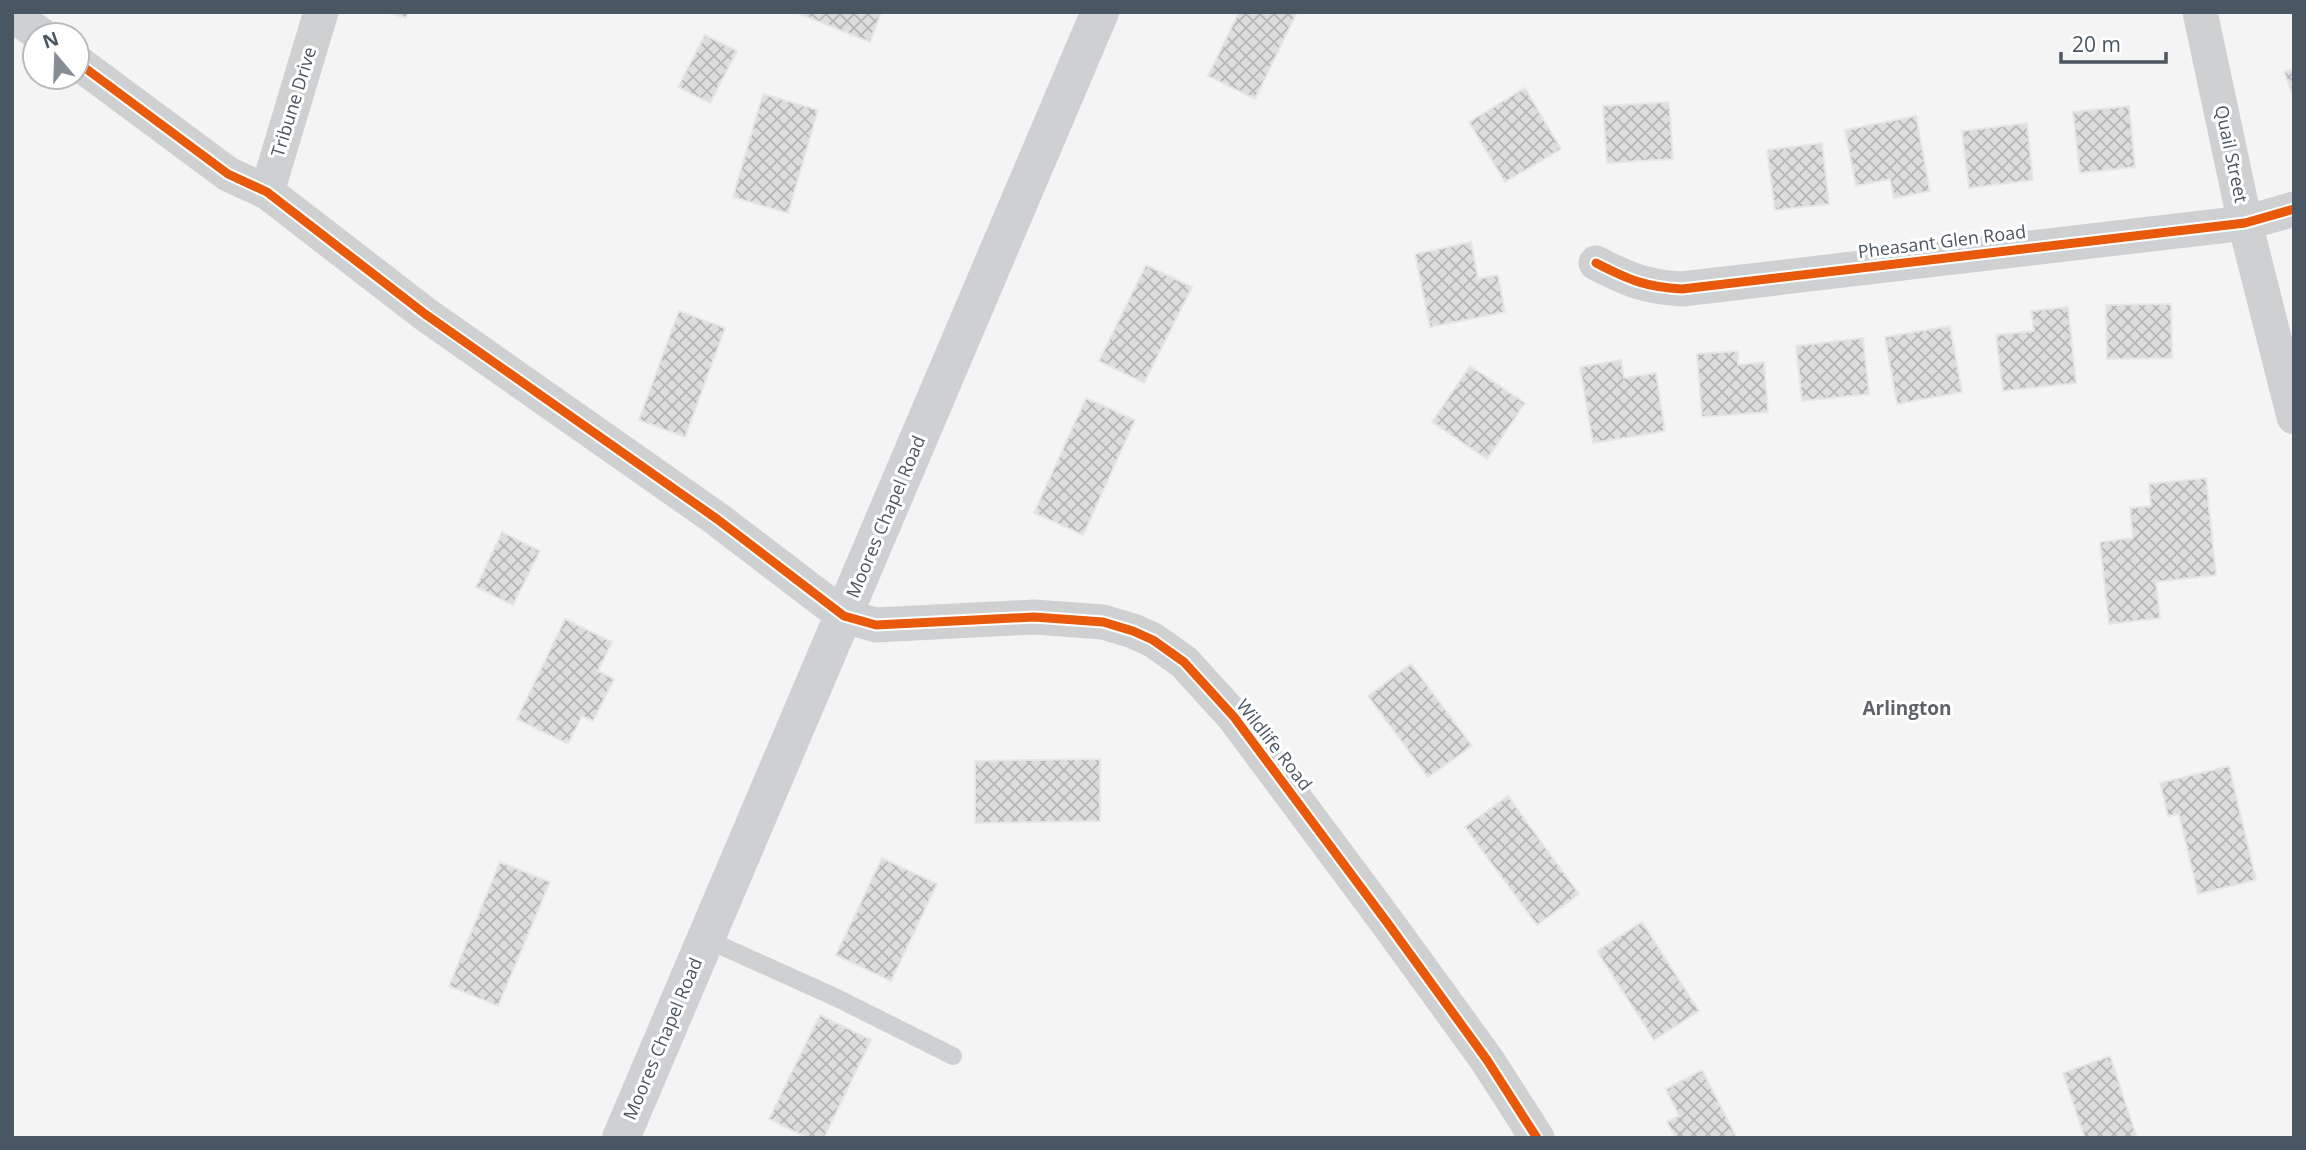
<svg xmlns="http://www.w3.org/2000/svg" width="2306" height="1150" viewBox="0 0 2306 1150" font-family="'Open Sans',sans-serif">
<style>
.building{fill:url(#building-cross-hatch);stroke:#e5e6e7;stroke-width:2}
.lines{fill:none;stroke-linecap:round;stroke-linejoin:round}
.lane{stroke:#ced0d2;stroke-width:18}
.street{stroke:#ced0d2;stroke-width:35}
.secondary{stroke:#ced0d4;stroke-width:38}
.cycleway-casing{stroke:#fff;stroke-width:13}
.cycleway{stroke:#e8590c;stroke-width:9}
.labels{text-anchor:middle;stroke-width:6;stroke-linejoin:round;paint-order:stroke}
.street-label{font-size:18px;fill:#4a5661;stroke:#fff}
.neighbourhood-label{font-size:19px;font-weight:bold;fill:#5f6368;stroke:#fff}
</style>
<defs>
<pattern id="building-cross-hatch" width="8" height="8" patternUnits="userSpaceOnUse" patternTransform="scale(1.75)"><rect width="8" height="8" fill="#ddddde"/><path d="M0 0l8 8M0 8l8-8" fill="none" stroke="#b5b6b7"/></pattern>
</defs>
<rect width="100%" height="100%" fill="#f4f4f4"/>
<g class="building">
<polygon points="387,12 408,12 406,18"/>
<polygon points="795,12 881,12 870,42"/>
<polygon points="1239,12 1297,12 1255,99 1208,76"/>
<polygon points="705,35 737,51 710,103 678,87"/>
<polygon points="2294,68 2294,98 2284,72"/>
<polygon points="1525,88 1561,149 1505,182 1469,122"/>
<polygon points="763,94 818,110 788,213 733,197"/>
<polygon points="1669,102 1673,159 1607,163 1603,106"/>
<polygon points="2129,106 2135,167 2080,173 2073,112"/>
<polygon points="1916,116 1930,191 1894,198 1890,179 1856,186 1845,130"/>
<polygon points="2027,123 2033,180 1969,188 1962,131"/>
<polygon points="1822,143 1829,204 1775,210 1767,150"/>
<polygon points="1471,242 1478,279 1498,275 1505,312 1430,327 1415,254"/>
<polygon points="1146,265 1192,287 1144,383 1099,361"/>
<polygon points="2171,304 2172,358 2107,359 2106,305"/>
<polygon points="2068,307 2076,383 2003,391 1996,335 2034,331 2031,311"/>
<polygon points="679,311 725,328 685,437 639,420"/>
<polygon points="1950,326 1962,392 1897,404 1885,337"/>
<polygon points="1863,338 1869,394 1802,401 1796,346"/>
<polygon points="1738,351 1738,365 1764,362 1768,412 1702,417 1697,354"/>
<polygon points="1621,360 1624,378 1656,373 1665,431 1593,443 1580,367"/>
<polygon points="1470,366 1525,403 1487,459 1432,422"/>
<polygon points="1086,398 1135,420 1083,535 1034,513"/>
<polygon points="2206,478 2216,575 2156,582 2160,618 2109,624 2100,542 2133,538 2130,508 2151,506 2149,484"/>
<polygon points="502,532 540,551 513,605 476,587"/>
<polygon points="565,619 612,642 598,671 614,679 593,721 582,716 568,744 517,719"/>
<polygon points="1411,664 1472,746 1428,777 1368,696"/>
<polygon points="1100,759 1100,821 975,823 975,761"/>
<polygon points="2229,766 2256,880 2198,894 2179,814 2168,816 2160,783"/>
<polygon points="1508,796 1579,894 1537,925 1465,827"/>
<polygon points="882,858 937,884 891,981 836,955"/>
<polygon points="500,862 550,882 498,1006 449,986"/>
<polygon points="1642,922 1699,1011 1654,1040 1597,951"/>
<polygon points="820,1015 871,1040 824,1138 808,1138 769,1119"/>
<polygon points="2110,1056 2137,1138 2085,1138 2063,1073"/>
<polygon points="1702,1070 1737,1138 1676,1138 1667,1122 1679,1116 1666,1089"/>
</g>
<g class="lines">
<polyline class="lane" points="706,939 837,998 953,1056"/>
<g class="street">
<polyline points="2200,12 2245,223 2294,417"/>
<polyline points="12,14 41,35"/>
<polyline points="77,62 228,174 267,192 425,314 717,519 844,616 876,625 1034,617 1103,622 1133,631 1153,640 1184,662 1234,717 1389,925 1487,1060 1537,1138"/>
<polyline points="267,192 321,12"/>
<path d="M1596 263C1629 280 1646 287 1682 289L2245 223 2294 209"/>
</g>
<polyline class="secondary" points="621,1138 1100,12"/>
<g class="cycleway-casing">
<g id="cycleway">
<polyline points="77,62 228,174 267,192 425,314 717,519 844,616 876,625 1034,617 1103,622 1133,631 1153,640 1184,662 1234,717 1389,925 1487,1060 1537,1138"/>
<path d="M1596 263C1629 280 1646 287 1682 289L2245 223 2294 209"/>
</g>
</g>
<use href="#cycleway" class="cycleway"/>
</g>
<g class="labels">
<g class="street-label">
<text transform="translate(294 102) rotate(-73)" y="6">Tribune Drive</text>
<text transform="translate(2231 154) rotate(78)" y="6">Quail Street</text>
<text transform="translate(1942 242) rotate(-7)" y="6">Pheasant Glen Road</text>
<text transform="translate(886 517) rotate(-67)" y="6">Moores Chapel Road</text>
<text transform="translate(1274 745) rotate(52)" y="6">Wildlife Road</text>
<text transform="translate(663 1039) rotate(-67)" y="6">Moores Chapel Road</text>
</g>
<g class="neighbourhood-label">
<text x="1907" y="715">Arlington</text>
</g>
</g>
<rect width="2306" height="1150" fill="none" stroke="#4a5661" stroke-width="28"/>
<g transform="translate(56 56) rotate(341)"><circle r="33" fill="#ffffff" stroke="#b7bbc0" stroke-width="2"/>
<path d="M0-5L12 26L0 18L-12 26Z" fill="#868d94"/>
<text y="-10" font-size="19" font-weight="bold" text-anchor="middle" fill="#4a5661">N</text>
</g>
<path d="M2061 52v10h105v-10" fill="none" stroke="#4a5661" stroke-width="3.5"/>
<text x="2072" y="52" font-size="21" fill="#4a5661" stroke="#ffffff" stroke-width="5" paint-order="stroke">20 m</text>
</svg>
